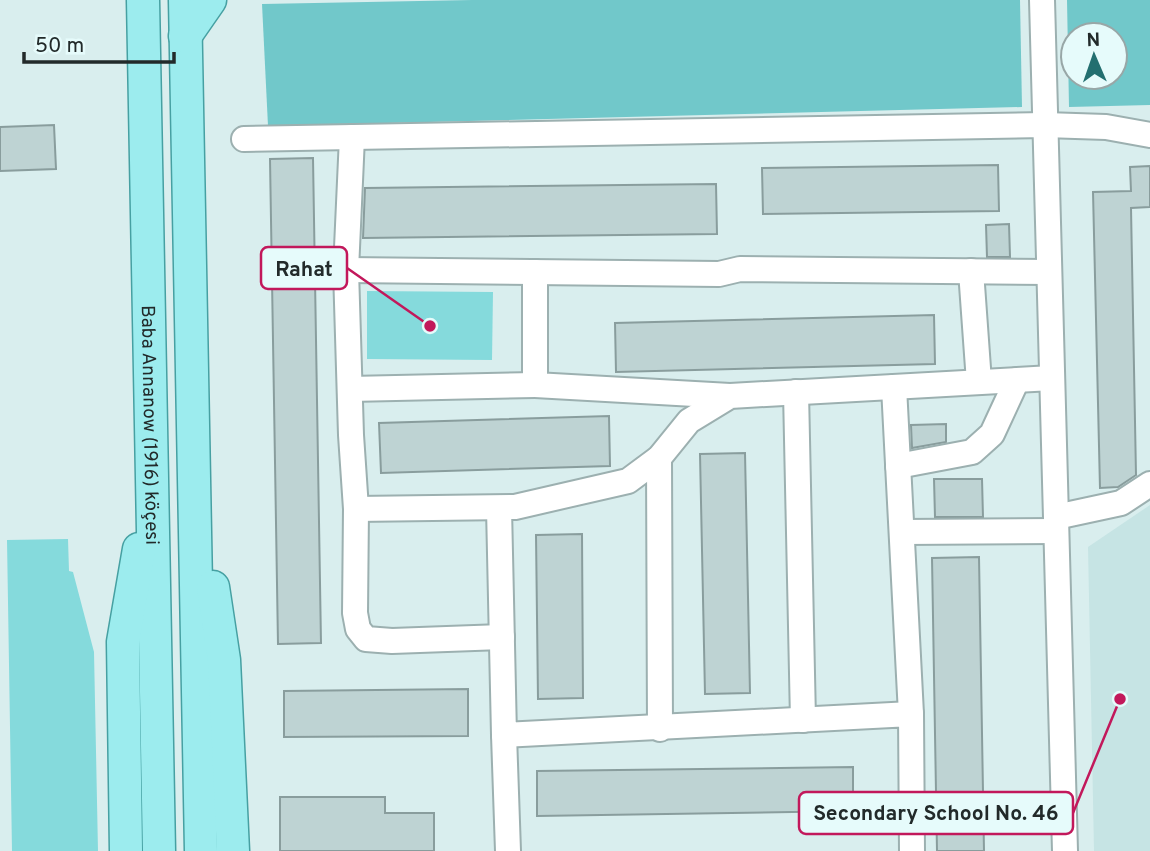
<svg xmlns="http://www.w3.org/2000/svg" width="1150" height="851" viewBox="0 0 1150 851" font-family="Overpass,sans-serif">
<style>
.built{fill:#c6e4e4}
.green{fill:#85dadc}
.forest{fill:#71c8ca;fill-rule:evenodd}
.building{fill:#bed3d3;stroke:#899d9d;stroke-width:2}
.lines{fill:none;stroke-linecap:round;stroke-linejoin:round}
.minor-casing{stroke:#9cb0b0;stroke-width:28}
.major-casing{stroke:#46a0a2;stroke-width:35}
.minor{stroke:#fff;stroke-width:24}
.major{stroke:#9cecee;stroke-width:32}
.labels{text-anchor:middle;stroke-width:7;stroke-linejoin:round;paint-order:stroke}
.street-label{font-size:19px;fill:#222a2a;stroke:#e6fbfb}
.leader{fill:none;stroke:#c2185b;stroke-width:2.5}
.callout-dot{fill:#c2185b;stroke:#e6fbfb;stroke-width:2.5}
.callout{fill:#e6fbfb;stroke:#c2185b;stroke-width:2.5}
.callout-label{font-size:21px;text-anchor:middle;font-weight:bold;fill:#222a2a}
</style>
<rect width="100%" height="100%" fill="#d9eeee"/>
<polygon class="built" points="1150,505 1150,851 1094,851 1088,547"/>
<g class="green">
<polygon points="367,291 493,292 492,360 367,359"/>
<polygon points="68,539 69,571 73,572 94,652 98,851 12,851 7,540"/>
</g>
<g class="forest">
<polygon points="472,0 1020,0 1022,107 268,126 262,4"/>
<path d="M1067 0H1150V105L1069 107ZM1115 35V77H1073V35Z"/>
</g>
<g class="building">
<polygon points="54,125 56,169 0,171 0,127"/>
<polygon points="313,158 321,643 278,644 270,159"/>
<polygon points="998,165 999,211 763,214 762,168"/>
<polygon points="1150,166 1150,207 1131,208 1136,475 1118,487 1100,488 1093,192 1131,191 1130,167"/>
<polygon points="716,184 717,234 363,238 365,188"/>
<polygon points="1009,224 1010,257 987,257 986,225"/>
<polygon points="934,315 935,364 616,372 615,323"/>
<polygon points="609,416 610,466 381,473 379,423"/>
<polygon points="946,424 946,442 912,448 911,425"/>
<polygon points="745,453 750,693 705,694 700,454"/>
<polygon points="934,479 982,479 983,517 935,517"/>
<polygon points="582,534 583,698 538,699 536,535"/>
<polygon points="979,557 984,851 937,851 932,558"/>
<polygon points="468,689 468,736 284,737 284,691"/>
<polygon points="853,767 853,811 537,816 537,771"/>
<polygon points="280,797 385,797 385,813 434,813 434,851 280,851"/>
</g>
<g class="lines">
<g class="minor-casing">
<g id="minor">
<polyline points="1042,0 1065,851"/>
<polyline points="352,137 346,270 351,435 356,509 355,613 358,629 366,639 392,641 502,637"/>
<polyline points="244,139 1045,125 1106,127 1150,135"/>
<polyline points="346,270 719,274 740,269 1049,272"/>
<polyline points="971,271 979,382"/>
<polyline points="535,272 535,385 730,396"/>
<polyline points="894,387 911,714"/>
<polyline points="350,389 535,385"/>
<polyline points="796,392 803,720"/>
<polyline points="659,458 660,729"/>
<polyline points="898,466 972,452 992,434 1017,380"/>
<polyline points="499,508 504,735 911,714 912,851"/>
<polyline points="356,509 515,507 628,481 659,458 689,421 730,396 1052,378"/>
<polyline points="1056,517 1121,503 1150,484"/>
<polyline points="902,532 1056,531"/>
<polyline points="504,735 508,851"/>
</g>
</g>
<g class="major-casing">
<g id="major">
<path id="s1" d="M143 0 159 851"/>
<polyline points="185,0 201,851"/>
<polyline points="185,36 210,0"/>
<polyline points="213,587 224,660 233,851"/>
<polyline points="126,851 123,642 139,549"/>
</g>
</g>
<use href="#minor" class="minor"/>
<use href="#major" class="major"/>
</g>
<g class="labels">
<g class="street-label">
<text dy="7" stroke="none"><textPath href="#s1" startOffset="425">Baba Annanow (1916) köçesi</textPath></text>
</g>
</g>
<path class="leader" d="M430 326L347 268M1120 699L1073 813"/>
<g class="callout-dot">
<circle cx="430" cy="326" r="7"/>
<circle cx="1120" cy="699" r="7"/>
</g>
<g class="callout">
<rect x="261" y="247" width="86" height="42" rx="7"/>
<rect x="799" y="792" width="274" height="42" rx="7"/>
</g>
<g class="callout-label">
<text x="304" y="276">Rahat</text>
<text x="936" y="820">Secondary School No. 46</text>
</g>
<g transform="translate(1094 56) rotate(358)"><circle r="33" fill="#e6fbfb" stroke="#98a7a7" stroke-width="2"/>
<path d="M0-5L12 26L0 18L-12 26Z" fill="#236f70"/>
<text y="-10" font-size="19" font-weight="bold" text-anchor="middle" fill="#222a2a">N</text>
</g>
<path d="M24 52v10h150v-10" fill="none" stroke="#222a2a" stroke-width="3.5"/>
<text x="35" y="52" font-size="21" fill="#222a2a" stroke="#e6fbfb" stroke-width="5" paint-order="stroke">50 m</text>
</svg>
